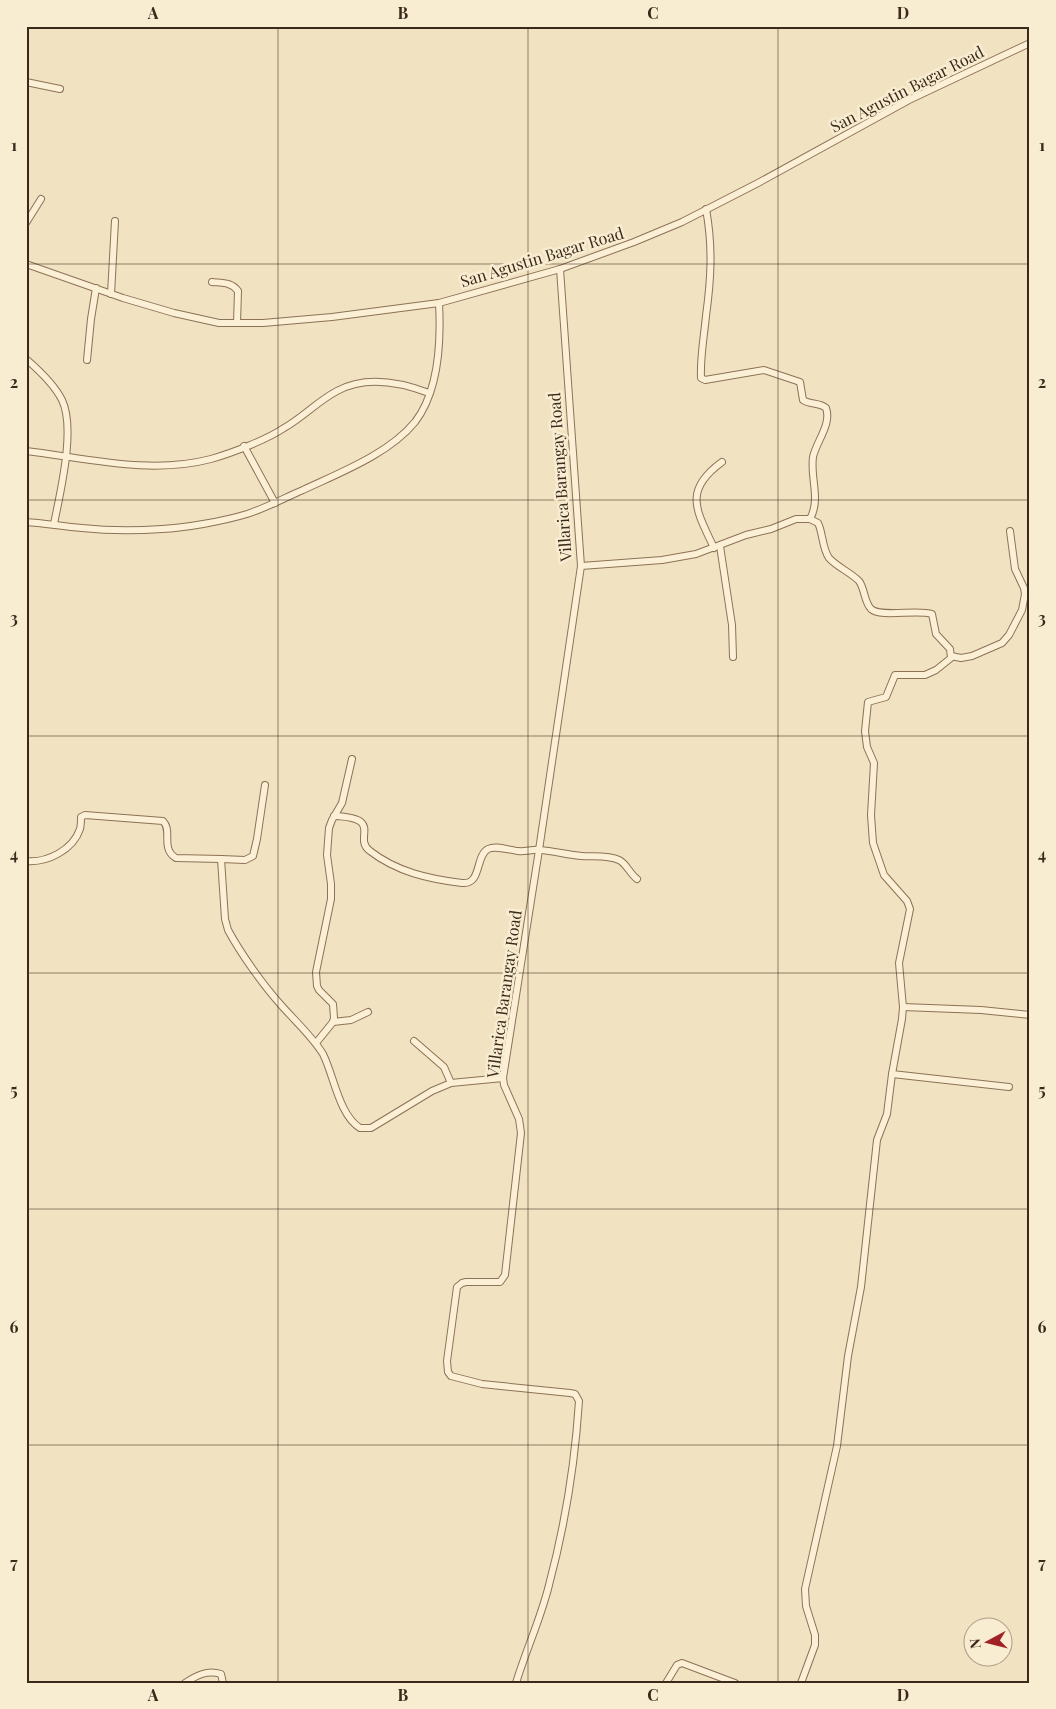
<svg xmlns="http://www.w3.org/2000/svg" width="1056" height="1709" viewBox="0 0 1056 1709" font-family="'Playfair Display',serif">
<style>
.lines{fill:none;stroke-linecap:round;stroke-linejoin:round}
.street-casing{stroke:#8c7257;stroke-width:8}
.street{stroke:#fbefd5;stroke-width:6}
.grid{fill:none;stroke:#3b2a1c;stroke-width:1;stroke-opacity:0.55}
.labels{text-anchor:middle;stroke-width:5;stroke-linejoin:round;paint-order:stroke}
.street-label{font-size:16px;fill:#3b2a1c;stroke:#f8ecd1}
.neatline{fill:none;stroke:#3b2a1c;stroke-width:2}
.grid-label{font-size:16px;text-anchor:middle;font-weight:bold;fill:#3b2a1c}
</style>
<rect width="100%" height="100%" fill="#f1e2c1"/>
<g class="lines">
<g class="street-casing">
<g id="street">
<polyline points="26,82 60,89"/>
<path d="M706 209C713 247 711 279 706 316 704 337 700 357 701 378L705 380 764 370 800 382 803 400C810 405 819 402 826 408 832 424 816 442 813 457 810 478 821 499 810 519"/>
<polyline points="26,223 41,199"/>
<polyline points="26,264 123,298 174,313 219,323 263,323 332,317 439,303 560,269 634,242 682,222 758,183 909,100 1030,43"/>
<path d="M212 282C222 283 232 282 238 291L237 323"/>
<polyline points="111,294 115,221"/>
<path d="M26 359C40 371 54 384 62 400 76 429 60 493 54 524"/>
<polyline points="87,360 91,319 96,288"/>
<polyline points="244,446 275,503"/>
<path d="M26 451C87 458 150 475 211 459 232 453 266 440 284 428 303 417 318 401 337 391 366 375 400 382 429 393"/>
<path d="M26 522C45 523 64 527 82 528 109 531 135 531 162 529 185 528 224 521 247 514 266 508 284 498 303 490 339 473 389 454 415 422 439 391 441 340 439 303"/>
<polyline points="720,546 732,625 733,657"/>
<path d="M714 548C697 511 682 491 722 462"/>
<path d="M581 566 662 560 696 554 746 535 771 529 796 519H810L818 523C823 533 822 548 829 558 837 567 850 572 859 581 865 589 864 602 871 609 881 618 917 609 932 614L936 634 950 649 951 658 936 670 925 675H895L886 697 868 702 865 731 867 747 874 763 871 815 873 843 884 875 907 901 910 909 899 963 903 1007 902 1019 892 1074 887 1114 877 1140 861 1287 848 1356 837 1446 805 1589 806 1606 815 1635V1645L801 1683"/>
<polyline points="951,656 961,658 972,656 1002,643 1009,635 1022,610 1025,594 1024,588 1015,569 1010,531"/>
<path d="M334 816C385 818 352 838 370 851 397 872 429 879 462 883 482 885 475 856 488 849 496 845 508 850 518 851 525 852 533 849 540 850 554 851 568 855 582 856 594 857 608 855 619 860 626 863 630 874 637 879"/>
<polyline points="221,859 245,860 253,856 257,839 265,785"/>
<path d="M26 861C47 863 73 850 80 829 81 825 81 821 81 817L85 815 163 821C173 831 160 848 176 858L221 859 225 919 228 930C241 954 263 985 281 1005 295 1021 312 1036 323 1054 334 1076 339 1115 360 1128H371L432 1091 451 1083 503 1078"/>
<polyline points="903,1007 981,1010 1030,1015"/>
<polyline points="333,1022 351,1020 368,1012"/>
<polyline points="414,1041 444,1067 451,1083"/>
<polyline points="316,1043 333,1022 334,1018 333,1004 319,990 317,986 316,972 331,899 331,884 327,855 329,828 332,820 342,803 352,759"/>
<polyline points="892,1074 1009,1087"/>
<path d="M185 1683C197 1675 207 1670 221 1674L223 1683"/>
<path d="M516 1683C526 1650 541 1618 549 1585 565 1525 575 1463 579 1401L575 1394 570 1393 482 1384 451 1376 448 1372 447 1361 457 1287 462 1283 466 1282H500L505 1275 521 1133 519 1119 504 1085 503 1078 539 850 581 566 560 269"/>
<polyline points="666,1683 677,1665 682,1663 735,1683"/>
</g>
</g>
<use href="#street" class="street"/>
</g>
<path class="grid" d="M278 26V1683M528 26V1683M778 26V1683M26 264H1030M26 500H1030M26 736H1030M26 973H1030M26 1209H1030M26 1445H1030"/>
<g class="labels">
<g class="street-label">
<text transform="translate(907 89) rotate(-27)" y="6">San Agustin Bagar Road</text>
<text transform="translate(542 257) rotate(-17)" y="6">San Agustin Bagar Road</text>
<text transform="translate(560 477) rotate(-94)" y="6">Villarica Barangay Road</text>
<text transform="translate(504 994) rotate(-82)" y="6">Villarica Barangay Road</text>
</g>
</g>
<rect width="1056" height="1709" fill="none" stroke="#f8ecd1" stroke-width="55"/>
<g transform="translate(988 1642) rotate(263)"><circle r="24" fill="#f8ecd1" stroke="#ac9e89"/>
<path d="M0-4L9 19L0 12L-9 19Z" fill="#a02226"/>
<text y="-8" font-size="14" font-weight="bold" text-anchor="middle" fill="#3b2a1c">N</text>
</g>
<rect x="28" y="28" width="1000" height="1654" class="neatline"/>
<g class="grid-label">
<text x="153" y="19">A</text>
<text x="403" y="19">B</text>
<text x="653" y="19">C</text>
<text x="903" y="19">D</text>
<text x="14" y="151">1</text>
<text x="1042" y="151">1</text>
<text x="14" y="388">2</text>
<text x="1042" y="388">2</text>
<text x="14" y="624">3</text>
<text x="1042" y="624">3</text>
<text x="14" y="860">4</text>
<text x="1042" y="860">4</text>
<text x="14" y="1096">5</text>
<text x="1042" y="1096">5</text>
<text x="14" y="1333">6</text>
<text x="1042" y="1333">6</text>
<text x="14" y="1569">7</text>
<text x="1042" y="1569">7</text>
<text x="153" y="1701">A</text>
<text x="403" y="1701">B</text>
<text x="653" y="1701">C</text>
<text x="903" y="1701">D</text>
</g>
</svg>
